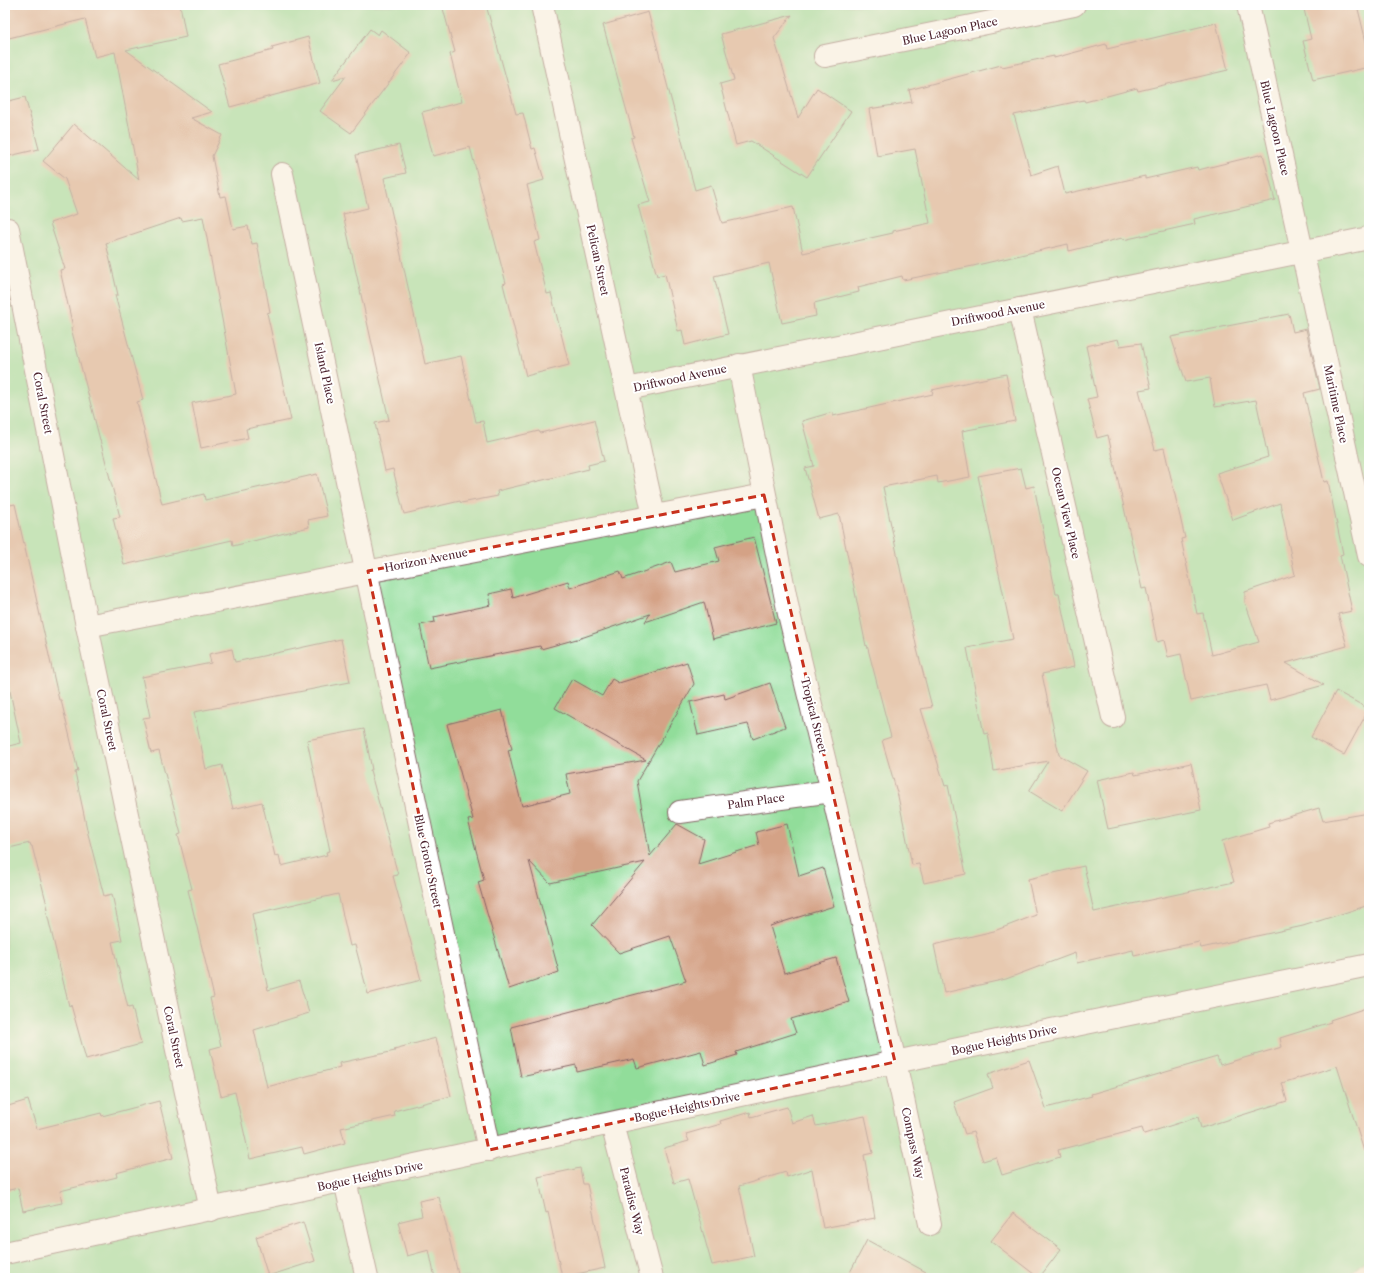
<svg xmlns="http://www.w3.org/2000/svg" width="1374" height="1283" viewBox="0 0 1374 1283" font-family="'Libre Caslon Text',serif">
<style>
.green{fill:#91dd9a;stroke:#6e7e62}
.building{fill:#d4a286}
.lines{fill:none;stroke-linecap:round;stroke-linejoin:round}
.minor-casing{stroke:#866666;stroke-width:24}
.minor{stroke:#fff;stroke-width:22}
.marked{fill:none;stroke:#c8321e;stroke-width:3;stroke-dasharray:8 5;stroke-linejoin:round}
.labels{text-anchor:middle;stroke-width:4;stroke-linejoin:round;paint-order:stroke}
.street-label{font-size:11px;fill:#4a1f2b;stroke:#fff}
</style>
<rect width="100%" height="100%" fill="#fff"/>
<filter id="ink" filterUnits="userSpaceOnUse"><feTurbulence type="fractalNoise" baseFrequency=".025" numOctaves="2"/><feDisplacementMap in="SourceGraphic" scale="8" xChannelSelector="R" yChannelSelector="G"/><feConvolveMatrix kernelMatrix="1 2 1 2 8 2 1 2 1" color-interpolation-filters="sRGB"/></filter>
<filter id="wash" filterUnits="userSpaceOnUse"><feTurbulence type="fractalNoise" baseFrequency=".012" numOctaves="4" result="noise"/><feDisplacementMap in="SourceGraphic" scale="16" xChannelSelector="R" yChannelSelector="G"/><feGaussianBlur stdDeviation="0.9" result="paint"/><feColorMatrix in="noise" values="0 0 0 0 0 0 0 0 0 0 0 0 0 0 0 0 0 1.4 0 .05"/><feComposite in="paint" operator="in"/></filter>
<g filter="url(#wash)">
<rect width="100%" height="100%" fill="#f5e9d3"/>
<polygon class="green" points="5,5 1369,5 1369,1257 1345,1278 5,1278"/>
<g id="blocks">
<g class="building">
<polygon points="5,5 180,5 186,37 126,50 212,112 191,118 222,135 212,156 220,197 226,196 233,229 248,226 252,244 257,243 270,312 267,313 291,420 246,429 248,438 201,448 192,403 236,394 203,217 182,221 181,218 106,243 118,295 115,295 143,400 137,402 162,504 204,494 205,500 317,474 327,516 308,520 309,527 233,546 232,540 124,565 113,518 120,517 71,328 73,327 60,270 65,269 50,223 77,214 65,179 43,161 74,124 139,180 115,52 95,57 85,19 5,39"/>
<polygon points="442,5 486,5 516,114 523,113 532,149 535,148 544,180 527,185 540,240 534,242 547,294 551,293 569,365 526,376 503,284 506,283 470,147 433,156 422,112 462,102 450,54 455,52"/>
<polygon points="1303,5 1357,5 1369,54 1369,67 1313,80 1303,41 1311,39"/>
<polygon points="648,12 695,190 711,185 722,223 793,207 803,253 893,233 893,231 930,223 915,149 877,156 869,109 912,102 909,90 1001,65 1002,67 1054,56 1054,58 1106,44 1107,49 1216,23 1228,70 1138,91 1137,88 1085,102 1084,100 1014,115 1031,175 1058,166 1065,194 1145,176 1145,179 1197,167 1198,170 1263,154 1275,200 1194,219 1195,224 1123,240 1122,238 1069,251 1068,244 973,266 903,280 902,276 858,287 859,292 814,303 816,316 782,323 769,263 714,276 728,334 685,345 682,330 678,331 665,274 657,276 638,205 650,202 631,138 634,137 603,25"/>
<polygon points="792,15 774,38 798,118 817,88 851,111 807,177 751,141 736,145 720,84 734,80 721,34"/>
<polygon points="370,29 378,35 381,30 411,53 351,133 320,111 346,76 332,80"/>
<polygon points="308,37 320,83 230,107 218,64 273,50 272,47"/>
<polygon points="25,97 39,149 5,157 5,102"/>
<polygon points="399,145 406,173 384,178 425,364 461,356 476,422 483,421 487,443 539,431 540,433 594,420 604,461 588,465 589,469 497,491 498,496 461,503 460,501 404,514 393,469 385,471 375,423 389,420 343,214 368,208 356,155"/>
<polygon points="1289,314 1293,332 1306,329 1320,389 1304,393 1324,482 1328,481 1343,554 1340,555 1352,611 1338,614 1347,646 1286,663 1324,685 1270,700 1266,685 1191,701 1181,654 1168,657 1164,640 1157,642 1146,588 1142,589 1108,435 1097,438 1087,399 1097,397 1086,346 1118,339 1120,346 1141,343 1151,388 1139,390 1155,450 1164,448 1185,538 1181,539 1197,614 1203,613 1212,655 1259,642 1245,602 1245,592 1295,575 1280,503 1233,520 1217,473 1268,457 1256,400 1215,407 1210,378 1186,382 1171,337"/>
<polygon points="1006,374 1015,421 962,431 970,477 938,483 937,476 883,487 917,649 932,707 921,709 945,786 948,785 966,874 924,883 919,864 912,865 898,796 882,740 891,737 867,645 866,646 839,514 819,519 805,468 814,466 802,421 833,412 833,416 933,394 932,390"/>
<polygon points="1021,468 1026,488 1034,486 1056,594 1059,594 1074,667 1042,674 1059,755 1087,771 1062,811 1029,791 1048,761 994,771 988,733 984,734 967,648 1013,639 978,476"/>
<polygon points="15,504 59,700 61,700 78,771 75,772 88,834 104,896 112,894 122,940 112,942 128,1008 132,1007 141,1044 86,1059 71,1005 69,1006 46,909 48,909 32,846 31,846 30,843 5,849 5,747 21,743 5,668 5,506"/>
<polygon points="754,537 776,623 713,639 704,602 645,622 650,614 584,637 541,649 540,646 429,668 420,625 435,622 434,617 491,605 489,594 511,589 513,598 568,581 570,588 620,571 623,579 671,562 675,572 719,561 715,547"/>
<polygon points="341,639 350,682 194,712 206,769 222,765 233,809 262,802 275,856 279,855 281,866 327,855 326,852 330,851 307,740 364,729 372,770 370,770 398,875 393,876 421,980 368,994 355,945 350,946 338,894 252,914 268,990 299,981 309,1013 254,1030 267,1087 340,1067 339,1063 395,1051 394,1049 436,1038 451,1096 394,1111 395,1116 341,1128 345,1143 304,1154 302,1147 250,1159 235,1092 221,1096 210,1049 221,1046 210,998 214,997 188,890 192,889 178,835 181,834 159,751 151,753 143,718 150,717 142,677 211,663 209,654 232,649 235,662"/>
<polygon points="687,662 694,684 637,781 650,856 677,824 704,839 698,864 759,845 756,832 787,824 799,876 823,868 834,906 770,926 784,973 836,958 849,1002 791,1019 796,1033 736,1052 737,1055 705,1065 701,1051 637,1068 634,1059 577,1072 576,1065 521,1077 511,1027 686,981 670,936 619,953 592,925 645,862 550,883 529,861 559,972 509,989 478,882 484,880 468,820 473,819 447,724 502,710 512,749 508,750 522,806 570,794 566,774 646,760 555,708 572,679 602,696 612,679 619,683"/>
<polygon points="770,683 785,727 753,739 748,724 698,735 690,702 724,694 725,699"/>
<polygon points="1336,691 1369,709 1344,755 1311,737"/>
<polygon points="1191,763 1201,810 1108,829 1097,780 1134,772 1135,775"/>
<polygon points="1319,808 1323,821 1369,813 1369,905 1303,926 1201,948 1199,942 1134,956 1133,950 1077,963 1075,953 1006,979 944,993 934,945 994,931 1036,915 1028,879 1084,866 1094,912 1234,882 1222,841 1269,827 1268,823"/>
<polygon points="1369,1007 1369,1150 1364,1151 1337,1066 1282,1083 1287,1101 1201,1128 1198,1117 1144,1134 1142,1128 1058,1150 1060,1157 1002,1175 996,1157 983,1161 973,1132 965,1134 954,1102 993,1088 988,1074 1029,1060 1046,1108 1092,1096 1091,1094 1217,1057 1220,1065 1282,1047 1280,1038 1331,1022 1330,1020"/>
<polygon points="28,1100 37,1129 101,1113 102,1116 159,1101 173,1158 116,1173 117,1177 60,1191 62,1203 23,1211 18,1188 5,1191 5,1107"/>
<polygon points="787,1107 792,1123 813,1116 816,1126 865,1116 873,1153 864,1155 875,1218 823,1228 812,1169 787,1177 786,1172 739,1186 754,1256 712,1265 688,1179 674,1183 664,1148 689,1141 686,1134 721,1124 720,1121 750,1112 751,1117"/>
<polygon points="580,1168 583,1184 587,1184 605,1268 562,1277 548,1212 546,1213 538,1177"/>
<polygon points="439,1197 451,1245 459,1278 435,1278 429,1250 407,1256 398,1222 422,1216 419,1201"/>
<polygon points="1013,1213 1061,1249 1039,1278 991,1241"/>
<polygon points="303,1222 315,1261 268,1276 256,1237"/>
<polygon points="867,1240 937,1278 847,1278"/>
</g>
</g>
</g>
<g filter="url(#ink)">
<use href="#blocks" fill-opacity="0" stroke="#866666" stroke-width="1"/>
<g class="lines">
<g class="minor-casing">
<g id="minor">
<polyline points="542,5 654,516"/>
<polyline points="1248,5 1369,556"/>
<polyline points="825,56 1074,5"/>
<polyline points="282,174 489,1150"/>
<polyline points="8,229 87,626 211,1210"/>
<polyline points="1020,309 1113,717"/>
<polyline points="739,365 789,614 832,791 895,1062 930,1224"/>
<polyline points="627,389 1369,238"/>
<polyline points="87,626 764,495"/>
<polyline points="680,812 832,791"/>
<polyline points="612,1124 652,1278"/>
<polyline points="345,1181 367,1278"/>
<polyline points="5,1253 895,1062 1369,965"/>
</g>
</g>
<use href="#minor" class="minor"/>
</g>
</g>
<path d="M0 0H1374V1283H0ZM764 495 895 1062 489 1150 368 571Z" fill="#f5e9d3" fill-opacity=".55" fill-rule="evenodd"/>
<path class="marked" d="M764 495 895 1062 489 1150 368 571Z"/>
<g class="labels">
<g class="street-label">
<text transform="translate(950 31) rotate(-12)" y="4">Blue Lagoon Place</text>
<text transform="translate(1275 128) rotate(77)" y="4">Blue Lagoon Place</text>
<text transform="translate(598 260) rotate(78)" y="4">Pelican Street</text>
<text transform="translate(998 313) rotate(-11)" y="4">Driftwood Avenue</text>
<text transform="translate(325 373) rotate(78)" y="4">Island Place</text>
<text transform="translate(680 378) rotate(-12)" y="4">Driftwood Avenue</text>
<text transform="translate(43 403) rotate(79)" y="4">Coral Street</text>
<text transform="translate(1336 404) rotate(78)" y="4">Maritime Place</text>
<text transform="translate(1066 513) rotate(77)" y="4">Ocean View Place</text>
<text transform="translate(426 560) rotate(-11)" y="4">Horizon Avenue</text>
<text transform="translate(814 715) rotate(76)" y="4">Tropical Street</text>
<text transform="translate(107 720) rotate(78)" y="4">Coral Street</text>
<text transform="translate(756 801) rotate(-8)" y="4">Palm Place</text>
<text transform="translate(428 861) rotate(78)" y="4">Blue Grotto Street</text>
<text transform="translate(174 1037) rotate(78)" y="4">Coral Street</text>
<text transform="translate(1004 1040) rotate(-12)" y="4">Bogue Heights Drive</text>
<text transform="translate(687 1107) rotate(-12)" y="4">Bogue Heights Drive</text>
<text transform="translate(913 1143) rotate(78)" y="4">Compass Way</text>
<text transform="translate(370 1176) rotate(-12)" y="4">Bogue Heights Drive</text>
<text transform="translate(632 1201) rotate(76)" y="4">Paradise Way</text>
</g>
</g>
<rect width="1374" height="1283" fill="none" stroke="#fff" stroke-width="20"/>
</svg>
